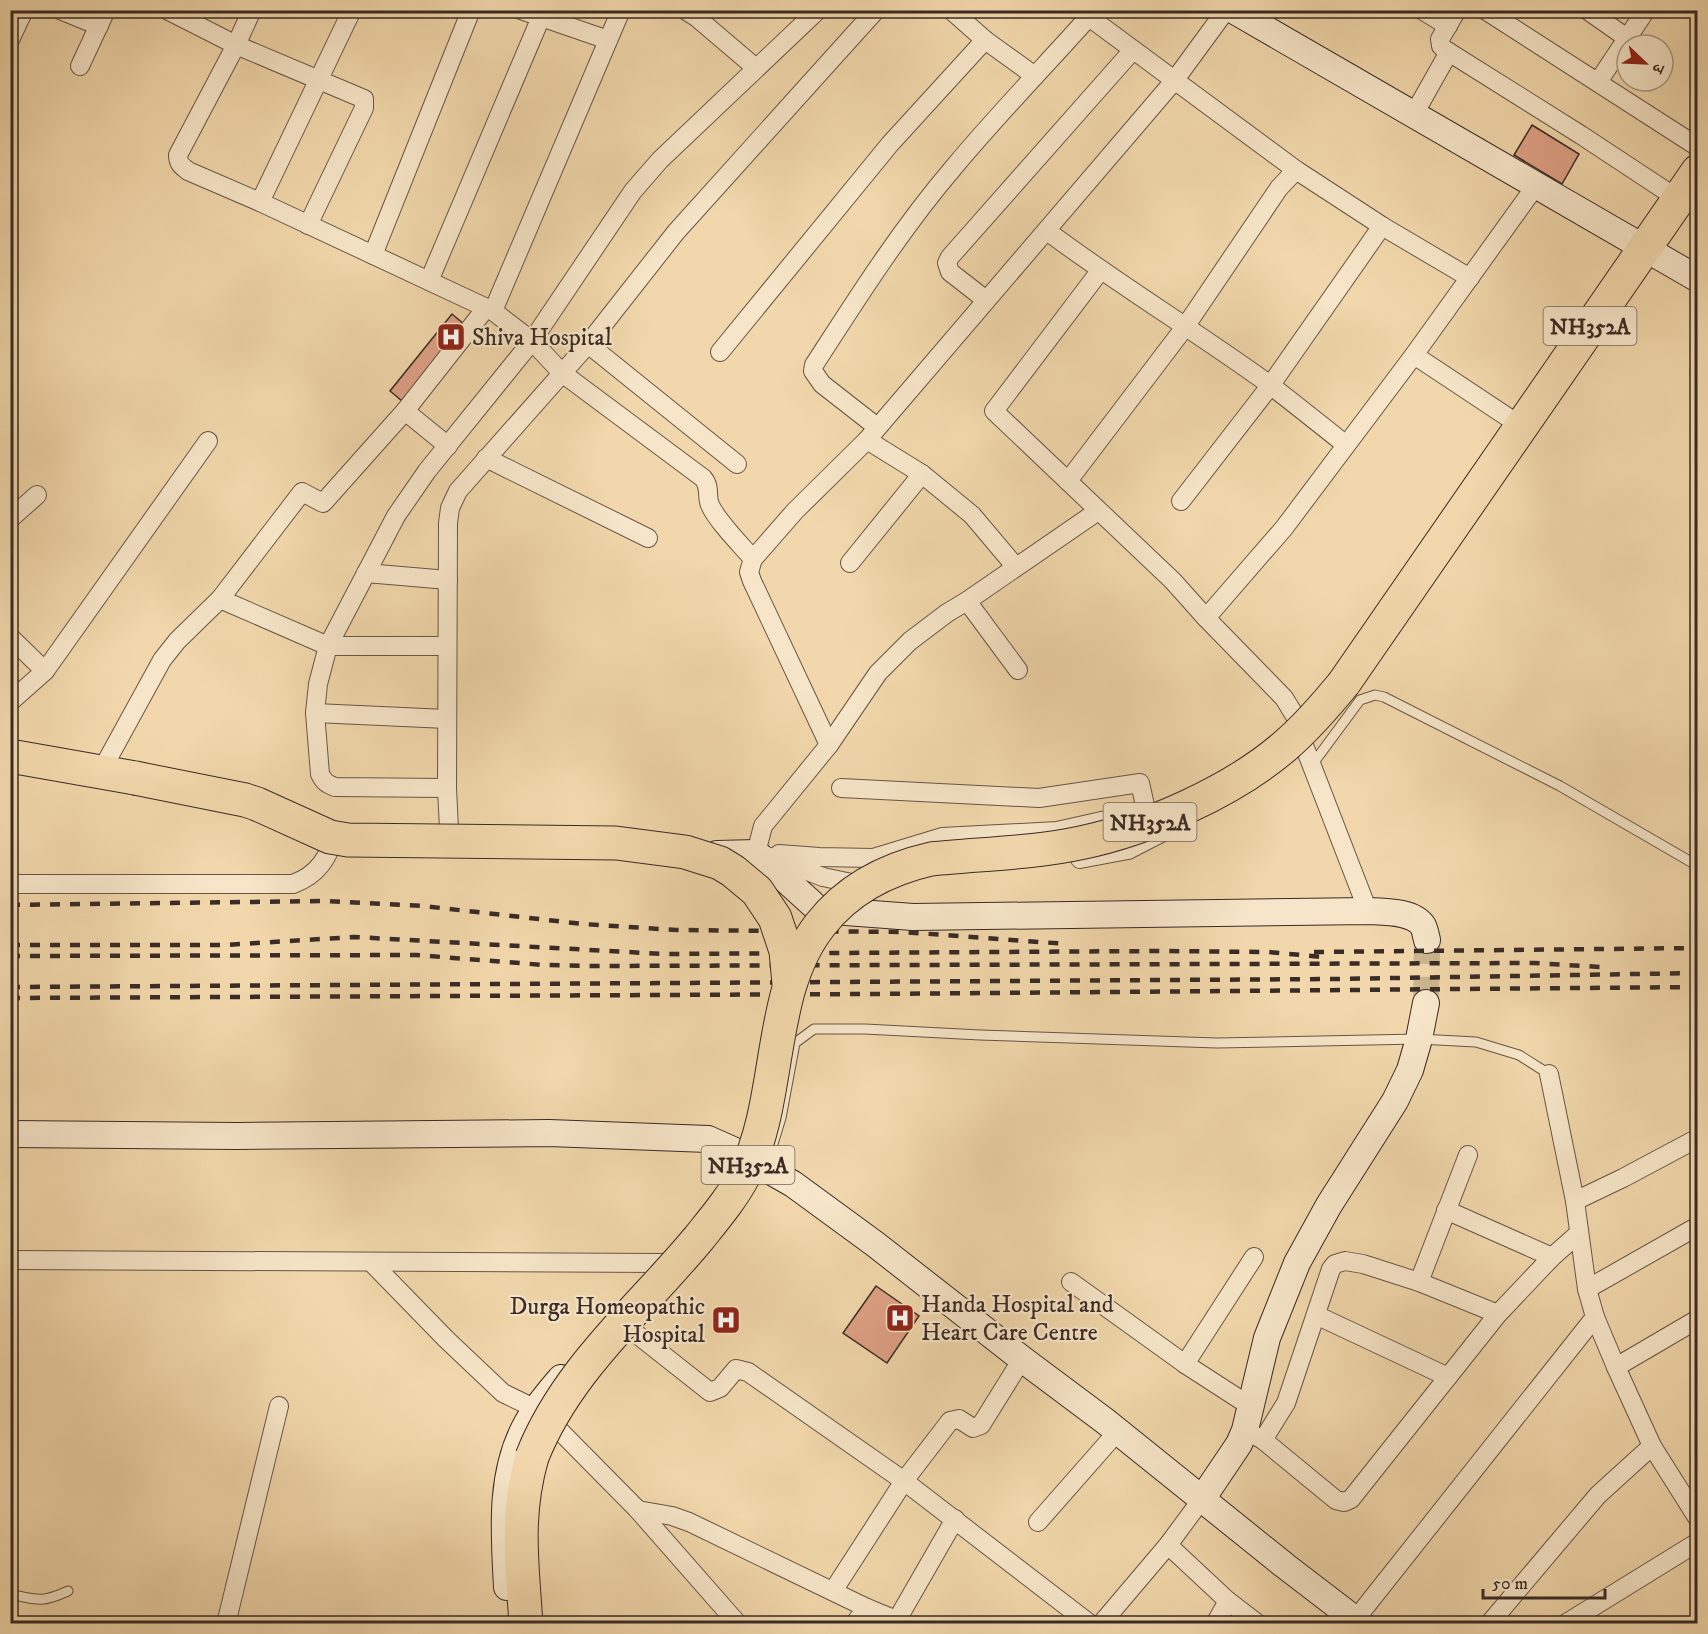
<svg xmlns="http://www.w3.org/2000/svg" width="1708" height="1634" viewBox="0 0 1708 1634" font-family="'IM FELL DW Pica','Noto Serif Devanagari',serif">
<style>
.building{fill:#dea085;stroke:#392b26;stroke-width:1.5}
.lines{fill:none;stroke-linecap:round;stroke-linejoin:round}
.secondary-tunnel{stroke:#ccb590;stroke-width:26;stroke-dasharray:26 13;stroke-linecap:butt}
.lane-casing{stroke:#675647;stroke-width:11}
.street-casing{stroke:#675647;stroke-width:20}
.secondary-casing{stroke:#392b26;stroke-width:28}
.highway-casing{stroke:#392b26;stroke-width:35}
.lane{stroke:#f6e5c8;stroke-width:9}
.street{stroke:#f6e5c8;stroke-width:18}
.secondary{stroke:#f6e5c8;stroke-width:26}
.highway{stroke:#f1d7ab;stroke-width:33}
.rail{stroke:#392b26;stroke-width:4.5;stroke-dasharray:10 10;stroke-linecap:butt}
.highway-bridge-casing{stroke:#392b26;stroke-width:35;stroke-linecap:butt}
.highway-bridge{stroke:#f1d7ab;stroke-width:33}
.labels{text-anchor:middle;stroke-width:4.5;stroke-linejoin:round;paint-order:stroke}
.shield{fill:#f6e5c8;stroke:#726357;stroke-width:1.5}
.shield-label{font-size:22px;font-weight:bold;fill:#392b26}
.poi-label{font-size:24px;fill:#392b26;stroke:#f6e5c8;text-anchor:start}
</style>
<rect width="100%" height="100%" fill="#f1d7ab"/>
<filter id="stains"><feTurbulence type="fractalNoise" baseFrequency=".00333" numOctaves="4"/><feColorMatrix values="0 0 0 0 .2 0 0 0 0 .09 0 0 0 0 .02 0 0 0 .5 -.17"/></filter>
<radialGradient id="worn" r=".72"><stop offset=".6" stop-color="#630" stop-opacity="0"/><stop offset="1" stop-color="#630" stop-opacity=".3"/></radialGradient>
<g class="building">
<polygon points="1532,125 1579,154 1562,184 1514,155"/>
<polygon points="452,314 464,324 402,401 390,391"/>
<polygon points="876,1286 919,1316 887,1363 843,1333"/>
</g>
<g class="lines">
<polyline class="secondary-tunnel" points="1426,1003 1427,940"/>
<g class="lane-casing">
<g id="lane">
<polyline points="1312,765 1360,700 1375,695 1384,697 1560,786 1698,866"/>
<polyline points="769,1157 781,1118 795,1043 814,1029 865,1029 980,1035 1217,1043 1419,1039 1476,1042 1519,1055 1549,1074"/>
<path d="M10 1594C38 1600 42 1603 68 1591"/>
</g>
</g>
<g class="street-casing">
<g id="street">
<polyline points="60,10 99,26"/>
<polyline points="167,10 236,45 364,99 364,108 308,225"/>
<path d="M252 10 236 45 178 155C178 164 182 166 188 171L260 202 493 311 532 341 562 373 703 478C711 487 706 496 710 505 717 521 741 545 753 559"/>
<polyline points="521,10 608,40"/>
<polyline points="685,10 696,17 756,68"/>
<polyline points="951,10 985,40 1035,76"/>
<polyline points="1422,10 1448,26"/>
<polyline points="1457,10 1440,39 1441,46 1444,49 1581,135 1678,199"/>
<polyline points="1485,10 1698,147"/>
<polyline points="1587,10 1627,38"/>
<polyline points="1089,17 1296,170 1382,226 1470,278"/>
<polyline points="10,40 24,10"/>
<polyline points="80,66 106,10"/>
<polyline points="1598,82 1646,10"/>
<polyline points="1414,114 1449,52"/>
<polyline points="260,202 352,10"/>
<path d="M1047 231C1119 285 1197 332 1270 385 1296 405 1321 425 1346 445"/>
<polyline points="373,255 471,10"/>
<polyline points="1100,271 994,411 1173,581 1206,618 1284,698 1295,716"/>
<polyline points="429,281 544,10"/>
<polyline points="986,300 950,272 947,263 950,257 1133,50"/>
<polyline points="493,311 621,10"/>
<polyline points="588,344 737,464"/>
<polyline points="720,352 890,144 985,40"/>
<polyline points="1414,355 1521,426"/>
<polyline points="405,411 448,446"/>
<path d="M877 427 822 384 813 371 814 365C858 297 901 229 954 167 999 113 1048 63 1095 10"/>
<polyline points="867,440 922,474 972,515 1015,566"/>
<polyline points="486,458 648,538"/>
<polyline points="1068,481 1185,327 1279,188 1296,170"/>
<polyline points="1181,501 1270,386 1382,226"/>
<polyline points="10,519 37,495"/>
<polyline points="850,563 922,474"/>
<polyline points="366,573 448,580"/>
<polyline points="220,599 328,646 447,646"/>
<polyline points="967,601 1018,670"/>
<polyline points="1206,618 1284,528 1414,355 1537,184"/>
<polyline points="10,637 45,671"/>
<polyline points="10,702 45,671 208,441"/>
<polyline points="315,713 447,719"/>
<polyline points="829,745 752,581 749,572 753,559 795,511 867,440 1174,81 1226,10"/>
<polyline points="1305,748 1368,911"/>
<polyline points="105,764 162,660 177,641 220,599 302,492 323,503 405,411 486,308"/>
<path d="M447 788 335 787C327 784 324 782 320 774L315 713 318 684 328 646 396 516 427 471 532 341 633 191 660 160 818 10"/>
<polyline points="841,788 1039,798 1140,783 1146,810"/>
<polyline points="449,829 447,788 448,523 450,508 458,491 588,344 676,232 876,10"/>
<polyline points="756,853 763,826 829,745 878,673 910,641 947,613 967,601 1098,511"/>
<polyline points="779,854 819,857 873,858 942,837 1057,831 1115,818"/>
<polyline points="764,855 823,877 866,886"/>
<polyline points="1080,859 1128,850 1161,833"/>
<path d="M10 884H293C320 874 327 857 338 832"/>
<polyline points="1549,1074 1575,1201 1587,1289 1595,1317 1616,1367 1652,1446 1698,1519"/>
<polyline points="1575,1201 1623,1178 1698,1138"/>
<polyline points="1446,1210 1552,1257"/>
<polyline points="10,1260 664,1263"/>
<polyline points="371,1262 446,1339 503,1393 536,1409 558,1429 638,1510 738,1624"/>
<polyline points="1071,1282 1185,1364 1250,1406"/>
<polyline points="1419,1282 1468,1155"/>
<polyline points="1587,1289 1698,1226"/>
<polyline points="1316,1315 1448,1377"/>
<polyline points="634,1332 710,1392 720,1388 736,1369 748,1372 904,1481 1090,1624"/>
<polyline points="1185,1364 1254,1257"/>
<polyline points="1616,1367 1698,1319"/>
<polyline points="1245,1430 1263,1440 1336,1500 1344,1502 1351,1499 1498,1314 1552,1257 1578,1234"/>
<polyline points="1263,1440 1286,1403 1331,1269 1335,1264 1345,1261 1363,1264 1419,1282 1498,1314"/>
<polyline points="638,1510 672,1516 689,1522 867,1608 906,1624"/>
<polyline points="1038,1522 1118,1431"/>
<polyline points="1168,1545 1228,1601 1258,1624"/>
<polyline points="833,1591 904,1481 950,1421 959,1419 973,1428 981,1425 1022,1359"/>
<polyline points="897,1620 955,1519"/>
<polyline points="1355,1620 1595,1317"/>
<polyline points="226,1624 279,1406"/>
<polyline points="854,1624 867,1608"/>
<polyline points="1101,1624 1168,1545 1202,1499"/>
<polyline points="1215,1624 1228,1601"/>
<polyline points="1489,1624 1598,1495 1652,1446"/>
<polyline points="1565,1624 1698,1542"/>
</g>
</g>
<g class="secondary-casing">
<g id="secondary">
<polyline points="1233,10 1698,279"/>
<path d="M704 860 717 854 756 853 819 910 913 917 1368 911C1385 912 1413 911 1423 926 1425 930 1426 936 1427 940"/>
<polyline points="10,1134 237,1136 549,1133 708,1139 735,1151 793,1184 875,1244 1022,1359 1105,1421 1284,1565 1361,1624"/>
<polyline points="1202,1499 1239,1444 1245,1430 1267,1338 1297,1263 1329,1205 1395,1101 1410,1070 1419,1039 1426,1003"/>
<path d="M507 1587C504 1532 499 1473 527 1423 536 1407 549 1392 561 1378"/>
</g>
</g>
<g class="highway-casing">
<g id="highway">
<polyline points="1344,683 1698,171"/>
<polyline points="10,756 135,778"/>
<path d="M526 1624C522 1563 515 1516 532 1457"/>
</g>
</g>
<use href="#lane" class="lane"/>
<use href="#street" class="street"/>
<use href="#secondary" class="secondary"/>
<use href="#highway" class="highway"/>
<g class="rail">
<polyline points="10,905 327,901 423,906 583,924 676,930 903,932 1067,944"/>
<polyline points="10,945 225,945 354,937 664,954 1160,951 1268,952 1323,957"/>
<polyline points="1314,952 1698,948"/>
<polyline points="10,956 416,955 544,965 595,966 1534,963 1600,967"/>
<polyline points="10,987 1334,979 1698,973"/>
<polyline points="10,998 875,994 1698,987"/>
</g>
<g class="highway-bridge-casing">
<g id="highway-bridge">
<polyline points="135,778 245,800 257,804 330,837 348,840 616,843 685,852 720,863 733,871 757,891 775,918 786,951 789,984"/>
<path d="M532 1457C566 1370 641 1308 699 1238 715 1218 732 1198 744 1175 783 1098 766 994 820 925 848 889 887 869 931 859 979 854 1034 853 1080 843 1148 829 1233 791 1285 746 1307 727 1326 705 1344 683"/>
</g>
</g>
<use href="#highway-bridge" class="highway-bridge"/>
</g>
<defs>
<g id="hospital-square" transform="scale(1.5)"><rect x="-9" y="-9" width="18" height="18" rx="4" fill="#8f2418" stroke="#f6e5c8"/><path d="M-5-5h3v3.5h4V-5h3V5h-3V1.5h-4V5h-3Z" fill="#fff"/></g>
</defs>
<g fill-rule="evenodd">
<use href="#hospital-square" x="451" y="337"/>
<use href="#hospital-square" x="900" y="1318"/>
<use href="#hospital-square" x="726" y="1320"/>
</g>
<g class="labels">
<g class="shield">
<rect x="1543.5" y="307" width="93" height="38" rx="4.5"/>
<rect x="1103.5" y="803" width="93" height="38" rx="4.5"/>
<rect x="701.5" y="1146" width="93" height="38" rx="4.5"/>
</g>
<g class="shield-label">
<text x="1590" y="334">NH352A</text>
<text x="1150" y="830">NH352A</text>
<text x="748" y="1173">NH352A</text>
</g>
<g class="poi-label">
<text x="472" y="345">Shiva Hospital</text>
<text x="921" y="1312">Handa Hospital and<tspan x="921" dy="28">Heart Care Centre</tspan></text>
<text x="705" y="1314" text-anchor="end">Durga Homeopathic<tspan x="705" dy="28">Hospital</tspan></text>
</g>
</g>
<rect width="1708" height="1634" fill="none" stroke="#f1d7ab" stroke-width="36"/>
<rect x="12" y="12" width="1684" height="1610" fill="none" stroke="#392b26" stroke-width="3"/>
<rect x="18" y="18" width="1672" height="1598" fill="none" stroke="#392b26" stroke-width="1.5"/>
<g transform="translate(1645 63) rotate(113)"><circle r="28" fill="#f6e5c8" stroke="#aa9b87" stroke-width="1.5"/>
<path d="M0-4.5L10 22L0 15L-10 22Z" fill="#8f2418"/>
<text y="-9" font-size="16" font-weight="bold" text-anchor="middle" fill="#392b26">उ</text>
</g>
<path d="M1483 1589v9h122v-9" fill="none" stroke="#392b26" stroke-width="3"/>
<text x="1492" y="1589" font-size="18" fill="#392b26" stroke="#f6e5c8" stroke-width="4.5" paint-order="stroke">50 m</text>
<rect width="100%" height="100%" filter="url(#stains)"/>
<rect width="100%" height="100%" fill="url(#worn)"/>
</svg>
